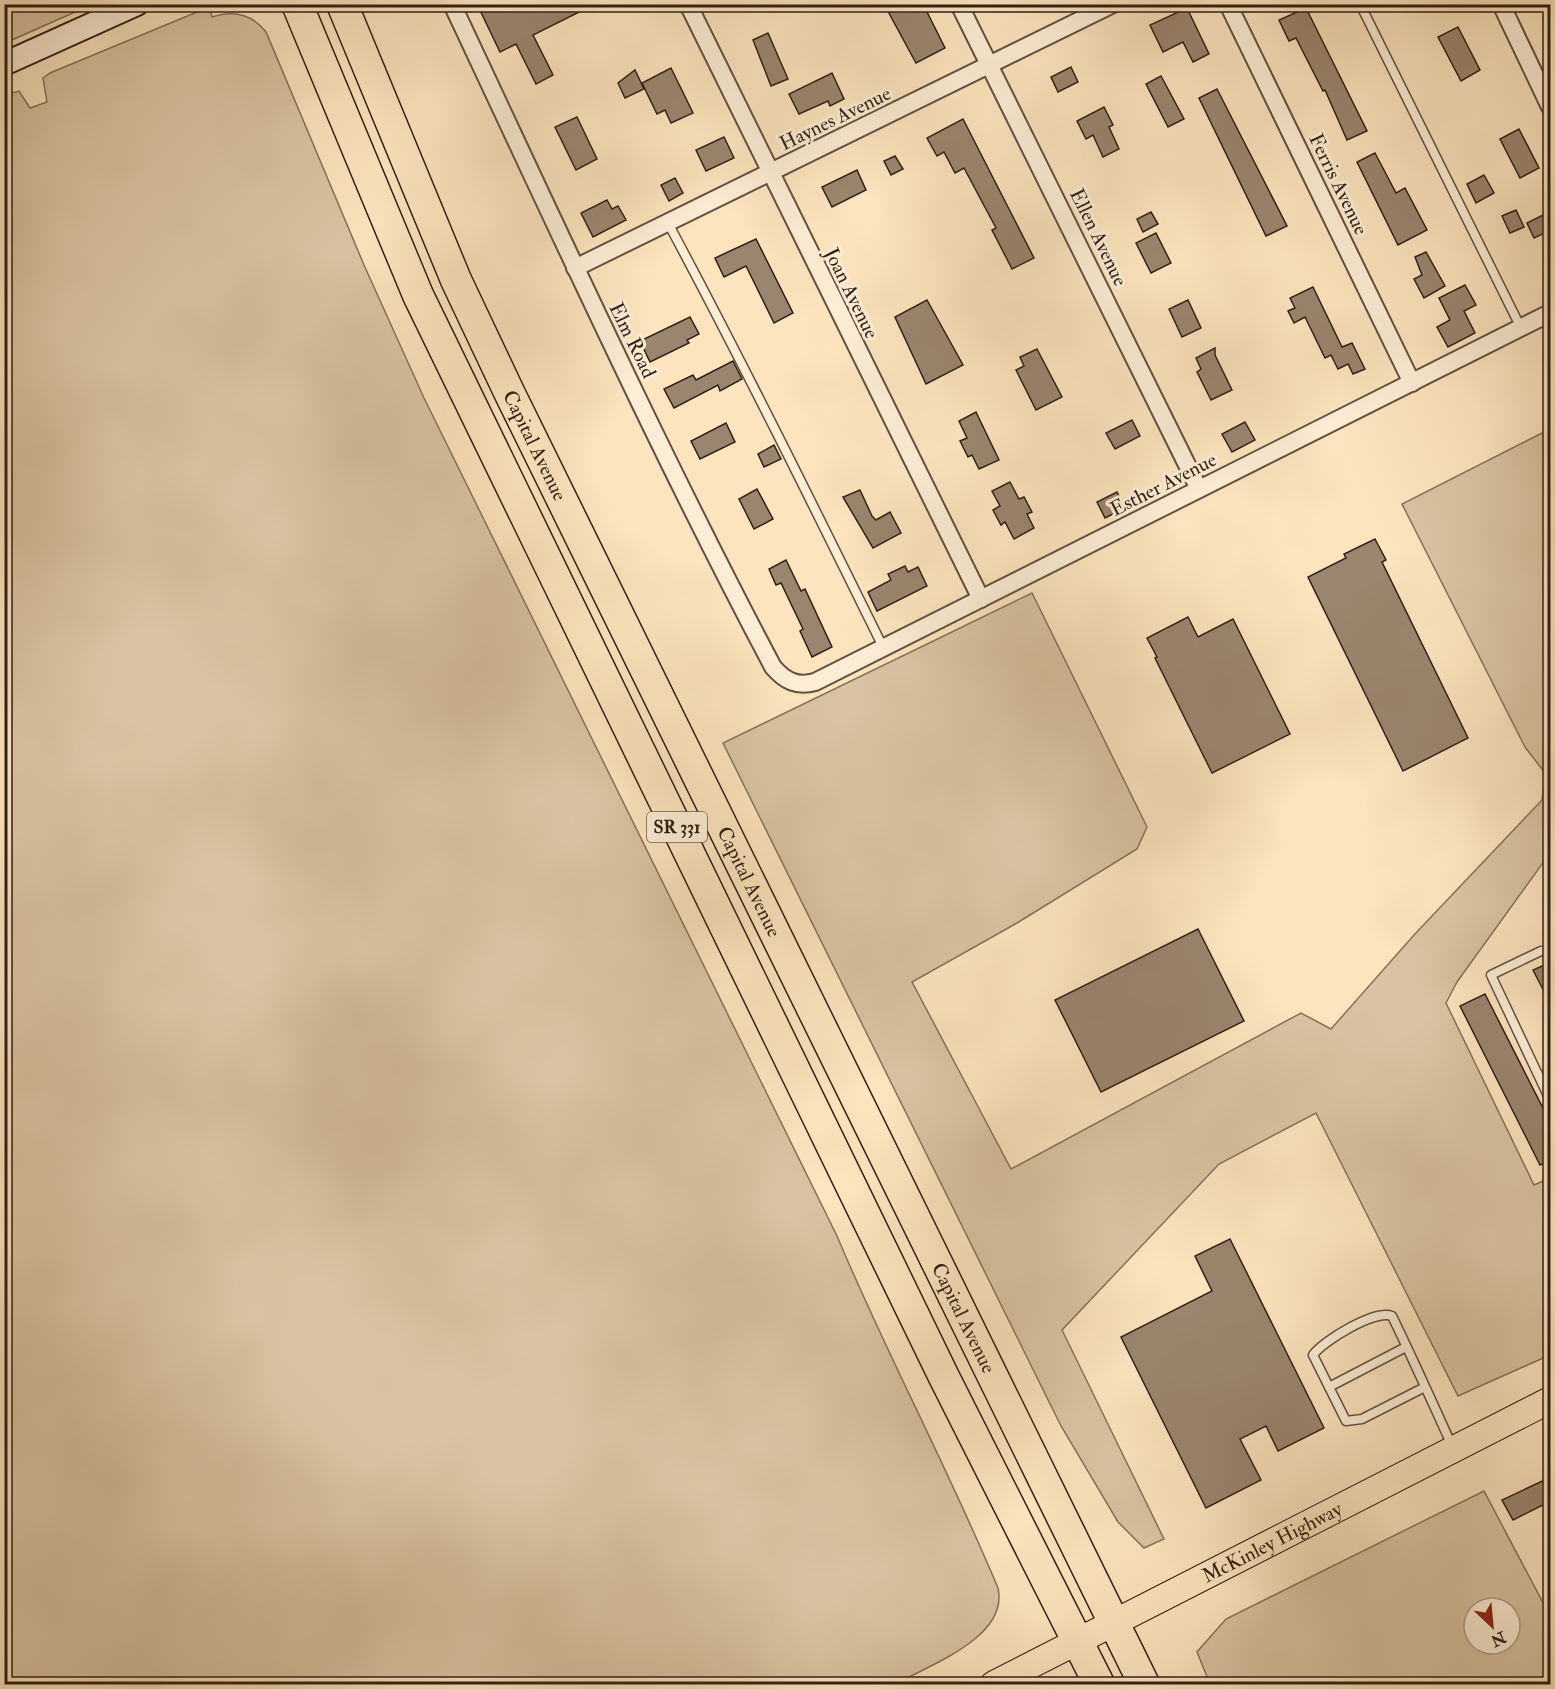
<svg xmlns="http://www.w3.org/2000/svg" width="1555" height="1689" viewBox="0 0 1555 1689" font-family="'IM FELL Double Pica',serif">
<style>
.green{fill:#d9c3a2;stroke:#85715c;stroke-width:1.5;fill-rule:evenodd}
.building{fill:#9a856e;stroke:#311f17;stroke-width:1.5}
.lines{fill:none;stroke-linecap:round;stroke-linejoin:round}
.lane-casing{stroke:#645041;stroke-width:11}
.street-casing{stroke:#645041;stroke-width:20}
.secondary-casing{stroke:#311f17;stroke-width:26}
.primary-casing{stroke:#311f17;stroke-width:28}
.highway-casing{stroke:#311f17;stroke-width:33}
.lane{stroke:#fcedd5;stroke-width:8}
.street{stroke:#fcedd5;stroke-width:16}
.secondary{stroke:#fcedd5;stroke-width:22}
.primary{stroke:#fbe4be;stroke-width:26}
.highway{stroke:#fbe4be;stroke-width:30}
.labels{text-anchor:middle;stroke-width:6;stroke-linejoin:round;paint-order:stroke}
.shield{fill:#fcedd5;stroke:#6e5d50;stroke-width:1.5}
.shield-label{font-size:18px;font-weight:bold;fill:#311f17}
.street-label{font-size:20px;fill:#311f17;stroke:#fcedd5}
</style>
<rect width="100%" height="100%" fill="#fbe4be"/>
<filter id="stains"><feTurbulence type="fractalNoise" baseFrequency=".00333" numOctaves="4"/><feColorMatrix values="0 0 0 0 .2 0 0 0 0 .09 0 0 0 0 .02 0 0 0 .5 -.17"/></filter>
<radialGradient id="worn" r=".72"><stop offset=".6" stop-color="#630" stop-opacity="0"/><stop offset="1" stop-color="#630" stop-opacity=".3"/></radialGradient>
<g class="green">
<polygon points="5,4 91,4 91,5 5,43"/>
<path d="M209 7 212 17C233 10 252 14 266 32L364 265 424 398 837 1236C887 1355 948 1468 998 1588 1009 1637 931 1664 896 1684H5V95L19 91 30 108 47 102 43 78 50 73Z"/>
<polygon points="1550,429 1550,853 1457,982 1446,1003 1534,1185 1550,1178 1550,1355 1458,1396 1316,1113 1219,1164 1062,1330 1164,1539 1144,1548 1118,1522 1061,1426 723,743 1032,593 1147,827 1137,849 1017,923 912,982 1011,1169 1301,1013 1331,1029 1414,935 1542,800 1545,773 1525,747 1402,504"/>
<path d="M1484 1491 1550 1616V1684H1210L1197 1652 1226 1619ZM1474 1608H1510V1644H1474Z"/>
</g>
<g class="building">
<polygon points="477,4 595,4 533,35 553,75 536,84 516,44 500,52"/>
<polygon points="884,4 923,4 945,48 916,63"/>
<polygon points="1187,8 1209,54 1193,62 1183,42 1163,52 1150,25"/>
<polygon points="1306,8 1367,131 1347,140 1325,90 1323,91 1296,38 1289,41 1279,20"/>
<polygon points="1458,27 1480,70 1461,81 1438,37"/>
<polygon points="768,33 788,79 771,86 753,40"/>
<polygon points="1071,67 1078,82 1058,92 1051,77"/>
<polygon points="671,68 693,113 671,123 665,110 657,114 642,83"/>
<polygon points="635,70 644,89 625,98 618,83"/>
<polygon points="832,73 844,99 830,106 828,101 799,114 789,94"/>
<polygon points="1161,76 1184,119 1168,127 1146,84"/>
<polygon points="1217,89 1287,226 1266,236 1199,98"/>
<polygon points="1104,107 1113,125 1109,127 1119,149 1103,157 1093,135 1086,139 1077,121"/>
<polygon points="577,117 597,159 576,170 555,127"/>
<polygon points="963,119 1034,258 1012,269 992,230 996,228 964,168 955,173 944,152 937,156 927,138"/>
<polygon points="1519,129 1539,168 1520,178 1500,139"/>
<polygon points="724,137 734,158 706,171 696,150"/>
<polygon points="1375,153 1396,193 1405,188 1427,230 1398,245 1357,162"/>
<polygon points="895,156 903,169 891,175 884,161"/>
<polygon points="857,170 866,190 832,207 822,187"/>
<polygon points="1484,175 1494,193 1476,203 1467,184"/>
<polygon points="675,178 683,193 669,201 661,185"/>
<polygon points="607,200 612,209 618,206 626,220 593,237 581,213"/>
<polygon points="1516,210 1524,227 1510,233 1502,216"/>
<polygon points="1551,211 1551,230 1534,238 1527,223"/>
<polygon points="1151,212 1158,224 1143,232 1137,219"/>
<polygon points="1156,233 1171,263 1151,273 1136,243"/>
<polygon points="756,239 793,313 774,323 746,266 724,277 715,258"/>
<polygon points="1426,252 1445,286 1424,298 1414,279 1422,275 1415,257"/>
<polygon points="1465,285 1476,305 1464,311 1475,333 1448,347 1437,327 1450,320 1439,298"/>
<polygon points="1313,287 1342,347 1352,343 1365,369 1353,374 1348,364 1338,369 1331,355 1325,358 1305,317 1294,323 1288,311 1295,308 1290,298"/>
<polygon points="927,300 963,365 926,384 895,317"/>
<polygon points="1188,300 1201,328 1182,337 1169,309"/>
<polygon points="690,317 699,334 687,340 689,343 650,362 640,341"/>
<polygon points="1215,348 1215,355 1232,390 1211,400 1197,372 1201,369 1196,358"/>
<polygon points="1037,349 1062,397 1036,410 1016,370 1024,366 1020,357"/>
<polygon points="733,361 742,379 720,391 718,385 674,408 664,389 693,375 696,380"/>
<polygon points="976,412 999,460 979,469 972,455 968,457 960,441 967,438 959,421"/>
<polygon points="1132,420 1140,436 1115,449 1106,433"/>
<polygon points="1245,422 1255,440 1232,452 1222,434"/>
<polygon points="726,423 735,442 700,459 691,441"/>
<polygon points="774,445 781,459 764,467 758,454"/>
<polygon points="1010,482 1019,499 1024,497 1032,512 1027,514 1034,528 1014,539 1005,522 1001,525 993,510 1000,506 992,491"/>
<polygon points="757,489 773,519 754,529 739,499"/>
<polygon points="860,490 872,516 876,520 890,512 901,533 873,548 843,497"/>
<polygon points="1117,492 1125,508 1105,518 1097,502"/>
<polygon points="1375,539 1386,560 1382,562 1468,738 1403,771 1308,577 1346,558 1344,554"/>
<polygon points="786,560 801,591 805,589 832,647 812,657 800,631 803,629 781,583 776,585 769,569"/>
<polygon points="905,566 908,572 918,567 927,586 877,611 868,592 891,580 888,574"/>
<polygon points="1188,617 1198,637 1233,619 1290,734 1212,773 1155,658 1157,657 1147,638"/>
<polygon points="1198,929 1244,1021 1101,1092 1055,1000"/>
<polygon points="1551,962 1551,1005 1533,970"/>
<polygon points="1485,994 1551,1124 1551,1160 1540,1165 1460,1006"/>
<polygon points="1230,1239 1324,1428 1278,1451 1266,1426 1240,1439 1261,1480 1206,1508 1121,1337 1212,1291 1195,1256"/>
<polygon points="1551,1477 1551,1501 1513,1520 1502,1500"/>
</g>
<g class="lines">
<g class="lane-casing">
<g id="lane">
<polyline points="1360,4 1521,328"/>
<path d="M668 223C743 363 813 505 883 647"/>
<polyline points="1541,951 1491,975 1550,1100"/>
<polyline points="1329,1387 1406,1347"/>
<path d="M1425 1387 1362 1419 1346 1421 1313 1355C1323 1341 1375 1309 1392 1316 1413 1359 1433 1404 1453 1448"/>
</g>
</g>
<g class="street-casing">
<g id="street">
<path d="M452 4C557 227 658 450 773 667 785 681 797 687 815 682L1550 313"/>
<polyline points="688,4 981,599"/>
<polyline points="959,4 1199,489"/>
<polyline points="1228,4 1412,383"/>
<polyline points="1501,4 1550,107"/>
<polyline points="575,268 1113,4"/>
</g>
</g>
<g class="secondary-casing">
<polyline id="secondary" points="4,64 137,4"/>
</g>
<g class="primary-casing">
<g id="primary">
<path id="s1" d="M994 1684 1550 1400"/>
</g>
</g>
<g class="highway-casing">
<g id="highway">
<polyline points="297,4 418,295 944,1377 1099,1684"/>
<path id="s2" d="M342 4 456 280 509 392 1144 1684"/>
</g>
</g>
<use href="#lane" class="lane"/>
<use href="#street" class="street"/>
<use href="#secondary" class="secondary"/>
<use href="#primary" class="primary"/>
<use href="#highway" class="highway"/>
</g>
<g class="labels">
<rect class="shield" x="647" y="812" width="60" height="30" rx="4.5"/>
<g class="shield-label">
<text x="677" y="833">SR 331</text>
</g>
<g class="street-label">
<text transform="translate(835 118) rotate(-26)" y="7">Haynes Avenue</text>
<text transform="translate(1339 184) rotate(64)" y="7">Ferris Avenue</text>
<text transform="translate(1099 237) rotate(64)" y="7">Ellen Avenue</text>
<text transform="translate(852 293) rotate(64)" y="7">Joan Avenue</text>
<text transform="translate(633 340) rotate(64)" y="7">Elm Road</text>
<text dy="7" stroke="none"><textPath href="#s2" startOffset="482">Capital Avenue</textPath></text>
<text transform="translate(1163 484) rotate(-27)" y="7">Esther Avenue</text>
<text dy="7" stroke="none"><textPath href="#s2" startOffset="968">Capital Avenue</textPath></text>
<text dy="7" stroke="none"><textPath href="#s2" startOffset="1454">Capital Avenue</textPath></text>
<text dy="7" stroke="none"><textPath href="#s1" startOffset="312">McKinley Highway</textPath></text>
</g>
</g>
<rect width="1555" height="1689" fill="none" stroke="#fbe4be" stroke-width="24"/>
<rect x="6" y="6" width="1543" height="1677" fill="none" stroke="#311f17" stroke-width="3"/>
<rect x="12" y="12" width="1531" height="1665" fill="none" stroke="#311f17" stroke-width="1.5"/>
<g transform="translate(1492 1626) rotate(154)"><circle r="28" fill="#fcedd5" stroke="#ab9b89" stroke-width="1.5"/>
<path d="M0-4.5L10 22L0 15L-10 22Z" fill="#8f2418"/>
<text y="-9" font-size="16" font-weight="bold" text-anchor="middle" fill="#311f17">N</text>
</g>
<rect width="100%" height="100%" filter="url(#stains)"/>
<rect width="100%" height="100%" fill="url(#worn)"/>
</svg>
